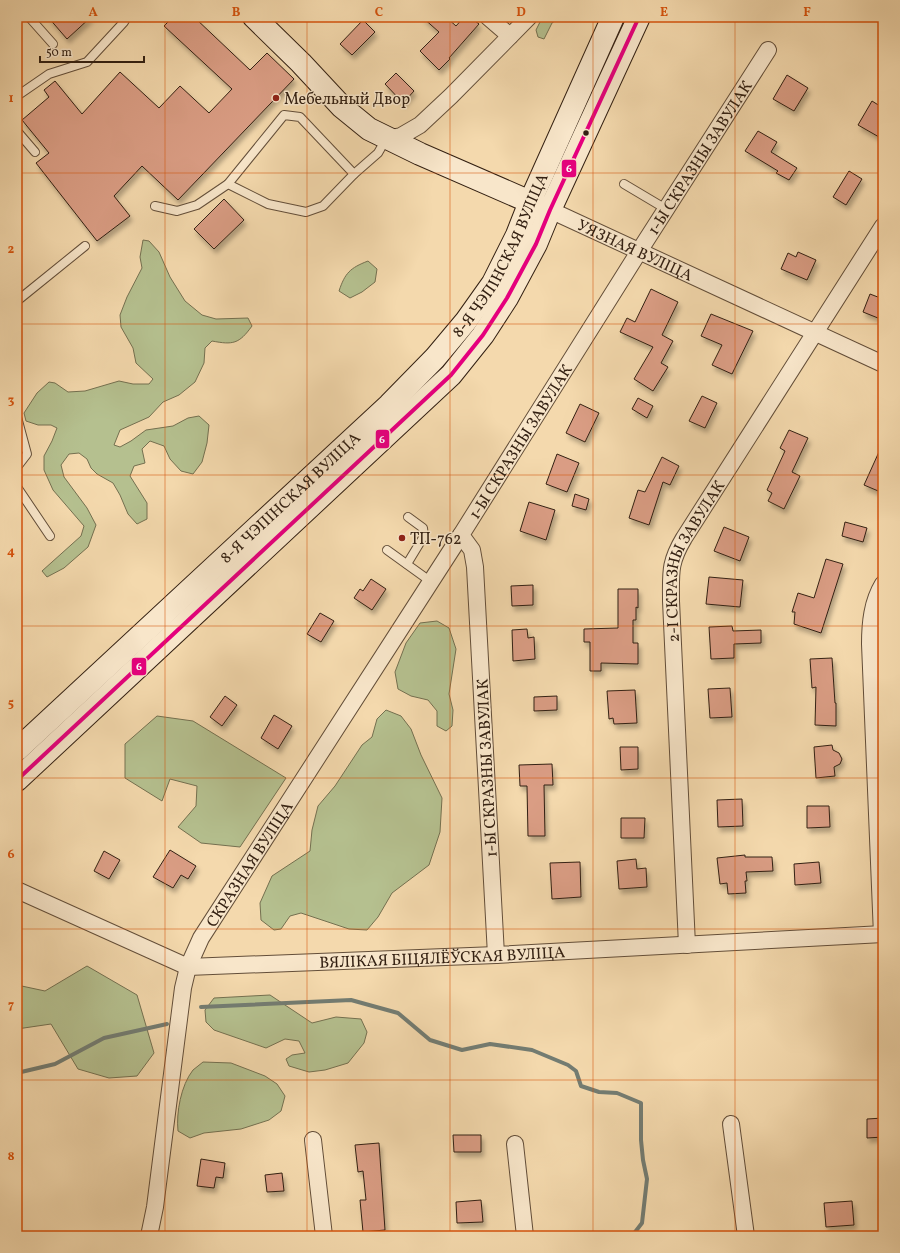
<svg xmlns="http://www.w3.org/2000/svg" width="900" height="1253" viewBox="0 0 900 1253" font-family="Vollkorn,serif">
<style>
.green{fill:#b5c08f;stroke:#747050}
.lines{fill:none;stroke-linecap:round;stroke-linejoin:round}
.stream{stroke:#737c72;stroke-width:4}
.building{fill:#da9d84;stroke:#332012;filter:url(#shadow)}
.service-casing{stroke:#634e39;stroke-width:10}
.minor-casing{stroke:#634e39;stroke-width:18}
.secondary-casing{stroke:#332012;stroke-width:24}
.service{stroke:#f8e6ca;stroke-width:8}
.minor{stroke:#f8e6ca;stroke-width:16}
.secondary{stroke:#f8e6ca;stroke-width:22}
.bus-1-casing{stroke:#f8e6ca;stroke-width:7}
.bus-1{stroke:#e5007d;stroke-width:4}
.grid{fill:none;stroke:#d6530d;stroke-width:1;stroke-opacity:0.55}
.poi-dot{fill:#8f2418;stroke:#f8e6ca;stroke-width:1.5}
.bus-dot{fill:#332012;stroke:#f8e6ca;stroke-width:1.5}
.labels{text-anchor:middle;stroke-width:3;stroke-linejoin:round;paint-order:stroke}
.poi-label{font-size:16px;fill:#332012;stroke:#f8e6ca;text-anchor:start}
.street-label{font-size:16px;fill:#332012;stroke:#f8e6ca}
.line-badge{stroke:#f8e6ca;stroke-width:1.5}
.badge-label{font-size:11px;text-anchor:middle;font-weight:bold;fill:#fff}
.neatline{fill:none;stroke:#d6530d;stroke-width:1.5}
.grid-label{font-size:13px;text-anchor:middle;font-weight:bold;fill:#d6530d}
</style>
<defs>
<filter id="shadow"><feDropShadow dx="2.5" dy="4.5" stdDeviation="2" flood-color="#0004"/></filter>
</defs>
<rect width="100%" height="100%" fill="#f4d9ad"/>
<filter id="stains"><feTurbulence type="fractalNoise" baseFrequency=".005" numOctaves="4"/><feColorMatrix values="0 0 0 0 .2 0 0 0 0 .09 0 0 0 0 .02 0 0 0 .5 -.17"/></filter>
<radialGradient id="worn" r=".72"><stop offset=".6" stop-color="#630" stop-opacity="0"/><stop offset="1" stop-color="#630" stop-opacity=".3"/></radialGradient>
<g class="green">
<polygon points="550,17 571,17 569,19 560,17 552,23 544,39 538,37 536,30 541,20"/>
<path d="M143 240 149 241 159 252 170 277 185 301 202 315 216 319 248 318 252 326C239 344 233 345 212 341L205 348 204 363 195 382 179 395 163 402 149 417 120 430 114 445 120 447 131 441 146 430 173 426 188 418 199 416 209 425 207 443 202 462 193 474 181 471 170 459 164 446 150 441 142 449 145 463 134 466 130 476 147 503V519L137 524 128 514 120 495 113 483 97 474 91 468 87 459 79 453 69 454 61 465 64 477 87 508 96 525 88 547 64 568 47 577 42 571 81 536 84 526 53 490 44 470V456L52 441 57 428 51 425H38L26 421 24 413 37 393 49 382 55 383 68 392 85 391 119 381 133 384H149L153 379 136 363 133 348 121 327 120 315 127 297 142 268 140 257Z"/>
<path d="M368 261 377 269 375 282 362 292 350 298 339 291C345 273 350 268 368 261Z"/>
<polygon points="437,621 449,628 456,649 449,694 453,710 452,726 446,731 437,726 437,711 428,700 411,696 398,689 395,672 406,643 420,623"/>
<polygon points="386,710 401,716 411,729 421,755 442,798 440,832 429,865 392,893 378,917 367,930 349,929 301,913 290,916 281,929 274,930 261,920 260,903 272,876 310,851 312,830 318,806 335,786 362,745 372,737 377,719"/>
<polygon points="157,716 193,721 286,778 240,847 201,843 178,827 196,806 197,786 170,779 162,801 125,778 125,744"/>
<polygon points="87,966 137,995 154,1053 137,1076 109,1078 78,1069 51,1024 17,1029 17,985 45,991"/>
<polygon points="270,995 312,1023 336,1017 361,1019 367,1032 364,1043 348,1063 325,1070 309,1072 289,1066 286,1059 292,1055 305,1053 299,1041 285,1039 266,1048 214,1030 206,1022 205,1010 214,998"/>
<path d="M203 1062 231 1063 265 1076 277 1084 285 1096 281 1111 269 1120 241 1129 204 1133 190 1138 178 1131C176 1113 181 1085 193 1070 196 1067 200 1065 203 1062Z"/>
</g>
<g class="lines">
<g class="stream">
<polyline points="201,1007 351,1000 398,1013 430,1040 462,1050 490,1044 532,1050 568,1065 576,1071 581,1086 599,1092 617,1093 641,1103 641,1140 643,1160 647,1179 642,1223 632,1236"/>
<polyline points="17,1073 55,1064 104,1038 167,1024"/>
</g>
</g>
<g class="building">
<polygon points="48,17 91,17 67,39"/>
<polygon points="173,17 194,17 250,70 267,53 294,79 178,200 142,166 114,196 130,216 97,241 36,163 49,153 22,120 49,97 44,90 55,81 82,114 120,72 159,108 180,86 209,113 232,89 164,26"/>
<polygon points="422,17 446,17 456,26 464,17 470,17 479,24 449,58 450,59 439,70 420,51 439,32"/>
<polygon points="363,20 375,32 352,55 340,44"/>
<polygon points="396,73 414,91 403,103 385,84"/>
<polygon points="787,75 808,88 794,111 773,99"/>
<polygon points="872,101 883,108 883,130 879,137 858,125"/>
<polygon points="758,131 777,142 771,152 797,168 789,180 776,173 778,171 745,151"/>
<polygon points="849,171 862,179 846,205 833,197"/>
<polygon points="224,199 244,220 214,249 194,229"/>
<polygon points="798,252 816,260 807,280 781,269 788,253 796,257"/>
<polygon points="651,289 678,302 662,335 673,341 661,363 668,367 653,391 634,379 653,347 620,332 627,318 635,322"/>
<polygon points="870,294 883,299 883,320 863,312"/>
<polygon points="711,314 753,331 732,374 712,365 722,345 701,336"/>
<polygon points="702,396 717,403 705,428 689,421"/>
<polygon points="638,398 653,406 647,418 632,409"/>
<polygon points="580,404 599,413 585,442 566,433"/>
<polygon points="789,430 808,438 792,472 800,476 784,509 768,501 772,493 767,490 785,451 780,448"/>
<polygon points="883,443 883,493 864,485"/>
<polygon points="557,454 579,463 567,492 546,484"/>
<polygon points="662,457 679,466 670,485 663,482 649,525 629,518 638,490 645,492"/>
<polygon points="575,494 589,499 586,510 572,506"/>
<polygon points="529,502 555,510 546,540 520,531"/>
<polygon points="845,522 867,528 863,542 842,536"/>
<polygon points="724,527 749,537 740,561 714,551"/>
<polygon points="826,559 843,564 821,633 794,624 795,612 792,612 798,593 814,598"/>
<polygon points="709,577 743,580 740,607 706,604"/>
<polygon points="371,579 386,589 372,610 354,598 360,589 363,591"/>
<polygon points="533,585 533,605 512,606 511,586"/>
<polygon points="618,589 638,589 638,608 636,607 636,620 633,620 633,643 638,643 638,664 601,663 601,671 590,671 590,642 584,642 584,629 618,628"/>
<polygon points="320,613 334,621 321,642 307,634"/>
<polygon points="732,626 733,631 761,630 761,643 734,644 734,658 711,659 709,627"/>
<polygon points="527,629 528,638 534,637 535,659 513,661 512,630"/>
<polygon points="832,658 835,703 836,703 836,726 815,725 816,687 812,688 810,659"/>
<polygon points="730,688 732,717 710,718 708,689"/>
<polygon points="635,690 637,723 614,724 613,718 609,719 607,691"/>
<polygon points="225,696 237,705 222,726 210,717"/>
<polygon points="557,696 557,710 534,711 534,697"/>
<polygon points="274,715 292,726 278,749 261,738"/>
<polygon points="832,745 833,750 839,753 842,759 840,764 834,767 835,776 816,778 814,747"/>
<polygon points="620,747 638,747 638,769 621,770"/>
<polygon points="552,764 553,785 544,785 545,836 528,836 527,786 520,786 519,765"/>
<polygon points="742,799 743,826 718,827 717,800"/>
<polygon points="807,806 829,806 830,827 807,828"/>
<polygon points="621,818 645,818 644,838 621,838"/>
<polygon points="170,850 196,866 188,879 181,875 173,888 153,877"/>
<polygon points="104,851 120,860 109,879 94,871"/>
<polygon points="745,855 745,857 772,857 773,871 746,872 747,881 745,881 746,893 728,894 727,883 720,884 717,858"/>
<polygon points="636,859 637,869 646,868 647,887 619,889 617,861"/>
<polygon points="580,862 581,897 552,899 550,863"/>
<polygon points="819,862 821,883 795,885 794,864"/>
<polygon points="883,1118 883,1137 867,1138 867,1119"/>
<polygon points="453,1135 481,1135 481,1152 454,1152"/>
<polygon points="379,1143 385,1230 363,1232 360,1200 366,1200 363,1171 358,1172 355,1145"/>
<polygon points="201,1159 225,1163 223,1178 216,1177 214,1188 197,1186"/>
<polygon points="282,1173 284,1191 267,1192 265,1175"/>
<polygon points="481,1200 483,1222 457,1223 456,1202"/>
<polygon points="852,1201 854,1225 826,1227 824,1203"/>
</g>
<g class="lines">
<g class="service-casing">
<g id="service">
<polyline points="29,17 53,44"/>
<polyline points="17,96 49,74 87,62 124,22 127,17"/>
<polyline points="17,131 35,152"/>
<polyline points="228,184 284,115 300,117 354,174 378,153 386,139"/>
<polyline points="624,184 666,209"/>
<polyline points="155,206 177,211 197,205 228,184 268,204 306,212 323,206 354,174"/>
<polyline points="17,301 85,246"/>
<polyline points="17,417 27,454 17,467"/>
<polyline points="17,487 50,536"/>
<polyline points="387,550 430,581"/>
<polyline points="407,564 424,536 423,528 408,517"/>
</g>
</g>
<g class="minor-casing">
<g id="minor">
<polyline points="488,17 510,36"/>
<polyline points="387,139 401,136 420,125 451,96 529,17"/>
<path id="s1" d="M550 210 883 364"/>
<path id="s2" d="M17 890 188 967 496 955 883 934"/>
<path d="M882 935 870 644C870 623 872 602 883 584"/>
<path id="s3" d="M687 945 671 601C671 573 669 563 684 538L883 226"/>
<path id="s4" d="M496 955 475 567 472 550 461 535 645 242 768 50"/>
<polyline points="731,1124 746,1236"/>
<polyline points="313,1140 324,1236"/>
<polyline points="515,1144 525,1236"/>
<path id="s5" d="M149 1236 155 1207 183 988 188 967 201 938 461 535"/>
</g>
</g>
<g class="secondary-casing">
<g id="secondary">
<polyline points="254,17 301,63 342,107 369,129 420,154 544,208"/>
<path id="s6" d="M17 750 389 405 435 358 466 321 493 283 517 235 530 202 613 17"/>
<polyline points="17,780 451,375 483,335 507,298 536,244 550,210 639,17"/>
</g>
</g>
<use href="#service" class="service"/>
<use href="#minor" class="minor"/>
<use href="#secondary" class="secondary"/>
<g class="bus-1-casing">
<polyline id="bus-1" points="17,780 451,375 483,335 507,298 536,244 550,210 639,17"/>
</g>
<use href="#bus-1" class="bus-1"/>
</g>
<path class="grid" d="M165 17V1236M307 17V1236M450 17V1236M593 17V1236M735 17V1236M17 173H883M17 324H883M17 475H883M17 626H883M17 778H883M17 929H883M17 1080H883"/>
<g class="poi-dot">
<circle cx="276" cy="98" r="4"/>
<circle cx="402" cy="538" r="4"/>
</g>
<circle class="bus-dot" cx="586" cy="133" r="3.5"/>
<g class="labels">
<g class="poi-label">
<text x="284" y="104">Мебельный Двор</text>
<text x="410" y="544">ТП-762</text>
</g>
<g class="street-label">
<text dy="6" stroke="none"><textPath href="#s4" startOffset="871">1-Ы СКРАЗНЫ ЗАВУЛАК</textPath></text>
<text dy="6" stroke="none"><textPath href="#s1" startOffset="94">УЯЗНАЯ ВУЛІЦА</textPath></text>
<text dy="6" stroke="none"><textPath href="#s6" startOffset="696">8-Я ЧЭПІНСКАЯ ВУЛІЦА</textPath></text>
<text dy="6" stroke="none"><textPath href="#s4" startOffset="535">1-Ы СКРАЗНЫ ЗАВУЛАК</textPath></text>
<text dy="6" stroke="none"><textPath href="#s6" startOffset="372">8-Я ЧЭПІНСКАЯ ВУЛІЦА</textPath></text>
<text dy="6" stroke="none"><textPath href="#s3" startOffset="390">2-І СКРАЗНЫ ЗАВУЛАК</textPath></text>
<text transform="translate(486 768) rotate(-93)" y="6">1-Ы СКРАЗНЫ ЗАВУЛАК</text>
<text dy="6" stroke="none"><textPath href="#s5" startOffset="392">СКРАЗНАЯ ВУЛІЦА</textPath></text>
<text dy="6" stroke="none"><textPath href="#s2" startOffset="442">ВЯЛІКАЯ БІЦЯЛЁЎСКАЯ ВУЛІЦА</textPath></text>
</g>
</g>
<g class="line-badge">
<rect x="561" y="159" width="16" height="19" rx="4" fill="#e5007d"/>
<rect x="375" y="429" width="15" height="20" rx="4" fill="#e5007d"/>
<rect x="131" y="657" width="16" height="19" rx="4" fill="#e5007d"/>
</g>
<g class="badge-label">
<text x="569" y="172">6</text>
<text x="382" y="443">6</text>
<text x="139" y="670">6</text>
</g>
<rect width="900" height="1253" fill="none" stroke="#f4d9ad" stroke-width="44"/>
<path d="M40 56v6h104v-6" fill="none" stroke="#332012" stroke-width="2"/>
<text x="46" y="56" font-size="12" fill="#332012" stroke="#f8e6ca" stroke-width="3" paint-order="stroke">50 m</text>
<rect x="22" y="22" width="856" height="1209" class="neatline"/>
<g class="grid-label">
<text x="93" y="16">A</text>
<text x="236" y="16">B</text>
<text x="379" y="16">C</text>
<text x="521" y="16">D</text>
<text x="664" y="16">E</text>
<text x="807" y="16">F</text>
<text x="11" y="102">1</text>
<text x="11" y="253">2</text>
<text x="11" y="404">3</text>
<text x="11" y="555">4</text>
<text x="11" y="707">5</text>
<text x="11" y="858">6</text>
<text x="11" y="1009">7</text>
<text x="11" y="1160">8</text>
</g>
<rect width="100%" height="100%" filter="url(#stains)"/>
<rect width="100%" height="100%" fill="url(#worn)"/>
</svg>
